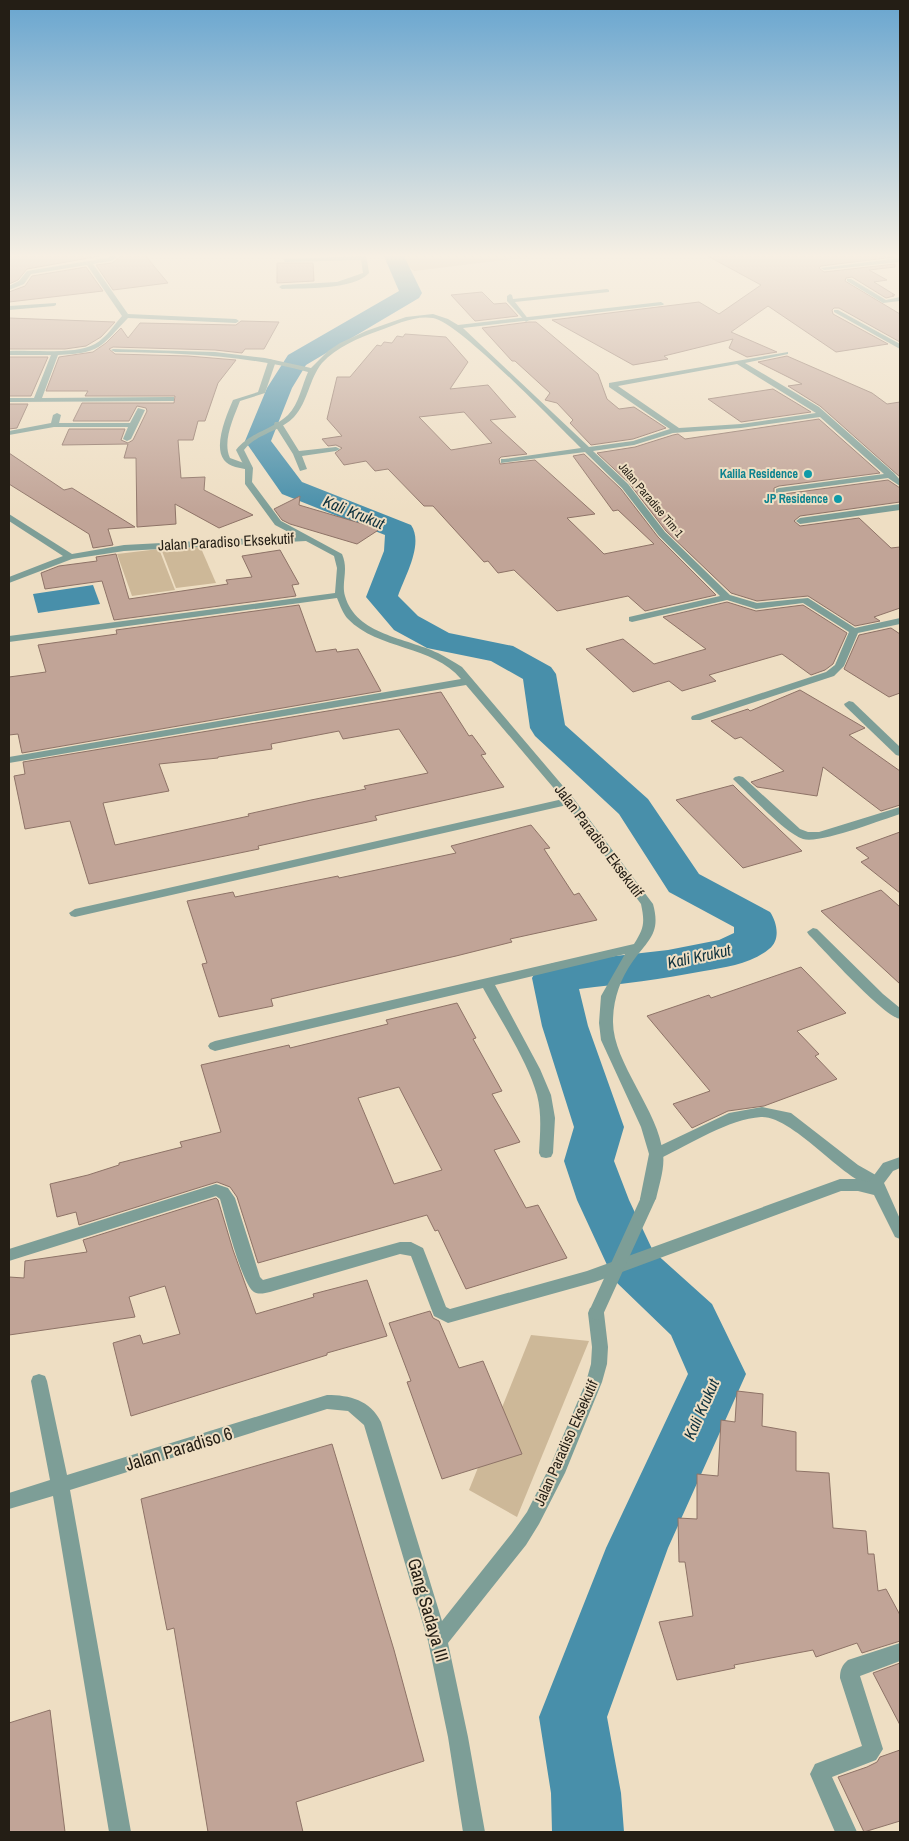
<svg xmlns="http://www.w3.org/2000/svg" width="909" height="1841" viewBox="0 0 909 1841" font-family="'Archivo Narrow',sans-serif">
<style>
.green{fill:#cdb898}
.water{fill:#488faa}
.lines{fill:none;stroke-linecap:round;stroke-linejoin:round}
.river{fill:#488faa;fill-rule:evenodd}
.building{fill:#c1a497;stroke:#8e7367;fill-rule:evenodd}
.service{fill:#7d9e97;fill-rule:evenodd}
.minor{fill:#7d9e97;fill-rule:evenodd}
.minor-bridge{stroke:#7d9e97;stroke-width:14}
.culture-dot{fill:#0f9aa8;stroke:#eedec3;stroke-width:2}
.labels{text-anchor:middle;stroke-width:4;stroke-linejoin:round;paint-order:stroke}
.far-culture-label{font-size:12px;font-weight:bold;fill:#0d838f;stroke:#eedec3;text-anchor:end}
.far-street-label{font-size:12px;fill:#241e15;stroke:#eedec3}
.street-label{font-size:15px;fill:#241e15;stroke:#eedec3}
.water-label{font-size:16px;font-style:italic;fill:#0d303c;stroke:#eedec3}
.near-street-label{font-size:18px;fill:#241e15;stroke:#eedec3}
</style>
<rect width="100%" height="100%" fill="#eedec3"/>
<g class="green">
<polygon points="397,254 552,254 414,271 396,258"/>
<polygon points="200,546 216,583 176,588 162,551"/>
<polygon points="159,549 175,590 132,596 117,554"/>
<polygon points="531,1335 589,1341 517,1517 469,1490"/>
</g>
<polygon class="water" points="93,585 100,604 38,613 33,594"/>
<g class="lines">
<path class="river" d="M383 254H403L422 293 419 298 306 365 292 388 271 441 302 482 411 525C424 544 405 576 398 596L418 616 449 633 513 646 551 667 556 674 565 725 648 799 699 874 770 912C777 922 781 940 769 949 751 964 726 967 704 971 663 979 621 984 579 989L588 1026 624 1127 614 1161 629 1200 653 1251 712 1304 746 1374 668 1548 607 1717 621 1793 624 1832H552L551 1793 539 1717 606 1548 688 1374 671 1335 614 1280 577 1200 564 1161 574 1127 542 1026 532 978 538 968 554 963 668 950 719 940 734 933V927L669 892 619 814 535 736 530 728 523 679 491 661 427 648 394 630 366 597 384 551 385 535 282 494 245 441 267 388 288 355 399 291Z"/>
</g>
<g class="building">
<polygon points="9,254 111,254 27,269 18,280 9,284"/>
<polygon points="124,254 144,254 168,283 113,290 96,265 112,263"/>
<polygon points="704,254 894,254 894,257 821,266 819,268 824,272 895,264 895,267 869,270 887,280 874,282 895,295 892,295 894,296 886,298 852,277 846,278 845,281 900,314 900,342 839,308 834,308 832,310 833,314 888,344 836,352 768,306 731,332 777,352 747,357 729,348 733,339 664,356 668,359 633,365 552,320 699,302 719,314 761,285"/>
<polygon points="277,263 313,263 314,281 277,283"/>
<polygon points="86,267 103,291 9,302 9,292 25,286 32,276"/>
<polygon points="482,292 494,304 506,303 518,316 475,321 451,295"/>
<polygon points="9,318 115,322 101,337 86,346 65,349 9,349"/>
<polygon points="241,321 279,322 264,349 245,349 242,353 215,350 113,347 109,349 115,354 188,356 236,360 218,383 205,421 198,421 193,440 178,440 181,478 205,477 204,490 253,515 219,528 175,504 176,524 137,527 136,458 124,458 128,444 62,445 69,429 125,429 121,440 128,443 133,440 147,411 146,408 137,406 129,421 73,421 82,403 174,403 175,396 85,396 88,391 46,391 59,357 93,352 106,343 121,328 128,338 140,323 236,325"/>
<polygon points="529,322 536,322 598,374 607,399 619,409 634,407 666,428 633,439 591,445 570,423 573,420 557,403 545,400 550,393 515,361 512,361 482,328"/>
<path d="M405 334 446 337 468 362 450 389 488 385 516 417 490 420 527 454 501 457 499 459 500 464 535 460 595 514 567 518 604 554 654 544 618 510 613 511 573 456 584 454 621 489 658 537 716 595 645 611 628 596 557 611 514 570 498 573 488 561 484 562 433 506H424L388 469 375 471 366 461 344 465 335 453 342 448 336 445 328 446 322 439 342 436 327 419 337 377H350L377 345 381 346 384 342 392 343 397 336 403 337ZM464 412 492 443 451 450 419 417Z"/>
<polygon points="787,356 872,393 887,404 900,402 900,477 820,406 788,386 802,384 758,362"/>
<polygon points="9,357 48,357 31,396 9,396"/>
<polygon points="773,389 811,412 741,422 708,399"/>
<polygon points="9,404 28,404 17,428 9,429"/>
<polygon points="819,419 880,473 779,486 774,488 774,493 776,495 888,480 900,488 900,502 800,516 794,521 800,526 859,518 891,548 900,547 900,608 874,617 880,621 855,626 808,596 757,601 731,593 666,531 629,483 597,453 635,447 673,435 678,434 685,439"/>
<polygon points="9,453 64,490 72,488 135,527 108,529 113,545 93,548 89,534 9,484"/>
<polygon points="300,496 299,505 380,529 357,544 290,524 282,520 274,509"/>
<polygon points="280,550 299,584 292,585 296,596 114,620 102,581 45,589 41,573 59,566 97,561 96,557 116,554 129,599 228,584 226,580 252,577 242,556"/>
<polygon points="727,602 756,611 803,605 847,633 833,664 825,670 811,675 782,654 709,675 716,681 682,691 669,681 633,692 586,649 623,639 654,664 706,649 663,617"/>
<polygon points="299,605 316,652 336,649 337,652 358,649 381,691 22,753 18,734 9,735 9,677 46,672 38,645 117,634 116,630"/>
<polygon points="891,628 900,634 900,693 889,697 844,669 859,635"/>
<polygon points="800,690 865,728 849,735 900,771 900,805 881,811 823,767 817,796 757,787 751,782 784,771 741,737 735,739 711,721 748,709 750,711"/>
<path d="M441 692 469 736 472 735 486 754 481 755 504 787 375 816 377 820 258 846 259 849 89 884 70 821 25 829 14 776 25 774 23 762ZM399 729 428 773 364 786 366 789 311 800 248 814 249 816 115 845 103 803 169 791 159 764 218 758V757L272 749 271 744 339 731 343 739Z"/>
<polygon points="733,785 739,791 802,851 743,868 676,800"/>
<polygon points="531,825 550,848 544,849 574,895 579,893 597,920 510,939 512,942 456,956 271,999 273,1006 219,1017 202,964 207,963 187,901 233,892 235,897 338,876 339,878 456,853 451,846"/>
<polygon points="900,832 900,893 861,862 869,858 856,848"/>
<polygon points="881,890 900,907 900,984 821,911"/>
<polygon points="801,967 846,1013 797,1031 819,1054 815,1056 837,1079 764,1106 728,1111 692,1128 673,1104 710,1091 647,1016 709,995 711,998"/>
<path d="M457 1003 476 1038 473 1039 502 1091 492 1094 520 1142 494 1150 526 1208 538 1205 567 1258 466 1289 438 1230 435 1231 427 1215 258 1263 237 1197 230 1187 217 1182 79 1225 76 1212 57 1217 50 1184 88 1175 119 1165V1163L182 1147 180 1142 221 1132 201 1065 289 1045 290 1048 388 1024 386 1020ZM399 1087 442 1170 394 1184 358 1098Z"/>
<polygon points="216,1198 218,1200 233,1250 256,1314 314,1297 313,1294 367,1280 387,1336 327,1353 327,1355 131,1416 113,1343 140,1335 143,1344 180,1334 165,1286 129,1297 135,1317 9,1335 9,1277 24,1278 25,1261 87,1252 83,1240"/>
<polygon points="430,1311 433,1318 439,1321 459,1368 483,1361 522,1454 442,1479 407,1382 411,1381 389,1323"/>
<polygon points="737,1391 763,1394 762,1426 796,1432 796,1471 829,1473 833,1528 866,1531 868,1554 874,1554 878,1591 886,1589 900,1615 900,1641 862,1653 857,1643 816,1657 813,1650 734,1665 735,1668 677,1680 659,1622 693,1616 685,1562 679,1562 678,1518 697,1519 697,1474 718,1476 721,1420 735,1422"/>
<polygon points="332,1444 394,1650 424,1761 296,1802 303,1832 208,1832 174,1628 167,1630 141,1499"/>
<polygon points="900,1663 900,1725 873,1673"/>
<polygon points="50,1710 65,1832 9,1832 9,1723"/>
<polygon points="900,1750 900,1821 864,1832 838,1777 867,1767 877,1762 880,1757"/>
</g>
<g class="lines">
<g class="service">
<polygon points="607,289 609,290 609,292 515,302 529,320 526,322 507,301 507,296 510,294 512,295 513,299"/>
<path d="M269 359 276 361 265 393 240 401C234 417 222 441 230 458L252 466V470H249C241 468 229 467 224 460 213 446 227 414 233 400L258 392Z"/>
<polygon points="275,422 281,422 299,451 336,447 340,449 336,451 302,456 307,469 300,471 293,454 274,424"/>
<path d="M739 776 743 777 800 829 808 832H819L900 807V814C881 820 820 844 803 839 785 833 751 796 735 781L733 779 735 777Z"/>
<path d="M762 1107 791 1113 858 1165 881 1178 884 1182 881 1186C854 1195 797 1116 761 1117 729 1119 690 1144 661 1158L656 1159 651 1158 649 1154 651 1150 729 1113Z"/>
</g>
<g class="minor">
<path d="M115 254H122L111 261 93 264 128 314 236 319 239 321 236 323 128 318C100 347 102 353 58 355L42 398 171 397H174V401L9 402V398H34L51 355H9V351C31 350 76 355 95 344 106 338 114 325 122 316L87 265 31 274 24 284 9 290V286L19 281 27 271 107 258Z"/>
<path d="M360 254H366L369 273C354 290 304 288 282 289L279 287 282 285 337 282 363 273 361 260 285 262 283 259 360 256Z"/>
<polygon points="900,258 900,262 824,270 821,268"/>
<polygon points="847,279 851,279 886,300 900,297 900,301 883,303 847,281"/>
<path d="M661 302 664 304 663 305 463 328 589 447 633 441 670 429 609 387V383L788 352V354L745 363 819 407 894 473 900 480V486L888 478 776 493V489L779 488 884 474 820 417 741 428 673 433 634 445 593 451 628 484 665 532 730 595 757 603 808 598 855 628 900 618V624L858 633 844 666 834 676 700 720H692L691 718 692 716 826 672 835 665 849 632 803 603 756 609 727 600 632 622 629 621V617L720 596 659 536 622 488 585 452 501 463V459H504L581 448C556 424 459 322 433 318 414 315 395 325 378 331 358 338 337 347 322 363 309 379 308 402 294 417 280 432 257 433 244 450L253 468 252 482 281 521 342 554C349 570 341 582 345 596 356 635 407 638 438 653 446 657 454 662 462 667L574 799 653 904C661 933 649 939 633 961 620 979 613 1000 613 1022 613 1063 659 1111 663 1154 665 1168 659 1185 656 1199L653 1203 648 1205 643 1203 640 1199 649 1154 641 1127 601 1040 599 1023 601 996 625 954 495 985 540 1069 551 1095 555 1118 553 1153 551 1157 546 1158 541 1157 539 1153C540 1134 542 1114 537 1095 528 1062 500 1019 483 988L215 1051 210 1049 208 1046 210 1043 215 1041 634 944C644 928 645 923 641 904L567 805 75 917 71 916 69 913 75 909 563 799 466 685 9 763V757L461 679C433 645 378 650 348 619 343 614 340 605 337 598L9 642V636L335 593 337 568 334 556 306 541 124 551 72 559 9 583V577L63 556 9 521V514L72 554 124 545 296 536 275 525 245 484V468L236 450C250 432 272 430 288 415 299 404 302 385 308 372 245 355 180 353 115 352L111 350 113 349 215 352 265 358 311 368 328 351 340 343 366 331 406 317 433 314 448 319 458 325ZM737 364 816 413 741 424 679 428 618 386Z"/>
<polygon points="56,303 56,305 54,306 9,310 9,306"/>
<polygon points="834,310 838,310 900,344 900,349 834,312"/>
<polygon points="138,408 145,410 131,439 127,441 123,439 128,427 54,427 9,435 9,431 51,423 53,415 57,413 61,415 59,423 130,423"/>
<polygon points="900,504 900,510 800,524 796,521 800,518"/>
<polygon points="849,701 853,702 900,747 900,756 896,755 845,706 844,704"/>
<path d="M813 928 817 929 883 994 900 1008V1019C882 1015 825 951 809 935L807 932Z"/>
<path d="M900 1157V1168L893 1171 884 1183 900 1219V1239L895 1237 874 1195 858 1191H841L595 1282 448 1323 434 1316 411 1256 400 1254 270 1292C265 1293 259 1295 254 1292 242 1285 225 1216 220 1199L216 1196 9 1261V1249L216 1184 228 1188 235 1198 260 1277 263 1280 400 1242H411L423 1248 446 1307 450 1309 587 1271 840 1179H858L869 1182 883 1163Z"/>
<path d="M596 1306 602 1308 604 1313 608 1347 607 1364 602 1382 565 1473 539 1524 526 1545 448 1643 468 1737 485 1832H463L448 1737 428 1641 364 1425 348 1411 327 1409 70 1490 131 1832H109L53 1496 9 1509V1493L50 1480 31 1381 33 1376 39 1374 45 1376 47 1381 67 1475 327 1395C350 1395 370 1400 381 1422L442 1621 512 1533 527 1512 551 1464 586 1382 591 1364 592 1347 588 1313 590 1308Z"/>
<path d="M900 1643V1661L860 1676 883 1749 876 1760 832 1777 857 1832H835L810 1774 815 1764 862 1746 840 1678C840 1670 842 1665 848 1660Z"/>
</g>
<polyline class="minor-bridge" points="596,1313 648,1199"/>
</g>
<linearGradient id="sky" x2="0" y2="1"><stop stop-color="#68a5cf"/><stop offset="0.5" stop-color="#f7f0e4"/><stop offset="1" stop-color="#f7f0e4" stop-opacity="0"/></linearGradient>
<rect width="909" height="512" fill="url(#sky)"/>
<g class="culture-dot">
<circle cx="808" cy="474" r="5"/>
<circle cx="838" cy="499" r="5"/>
</g>
<g class="labels">
<g class="far-culture-label">
<text x="798" y="478">Kalila Residence</text>
<text x="828" y="503">JP Residence</text>
</g>
<g class="far-street-label">
<text transform="translate(651 500) rotate(50)" y="4">Jalan Paradise Tim 1</text>
</g>
<g class="street-label">
<text transform="translate(226 542) rotate(-3)" y="5">Jalan Paradiso Eksekutif</text>
<text transform="translate(599 841) rotate(53)" y="5">Jalan Paradiso Eksekutif</text>
<text transform="translate(566 1443) rotate(-66)" y="5">Jalan Paradiso Eksekutif</text>
</g>
<g class="water-label">
<text transform="translate(354 512) rotate(22)" y="6">Kali Krukut</text>
<text transform="translate(699 956) rotate(-12)" y="6">Kali Krukut</text>
<text transform="translate(701 1409) rotate(-66)" y="6">Kali Krukut</text>
</g>
<g class="near-street-label">
<text transform="translate(179 1449) rotate(-17)" y="6">Jalan Paradiso 6</text>
<text transform="translate(428 1610) rotate(74)" y="6">Gang Sadaya III</text>
</g>
</g>
<rect width="909" height="1841" fill="none" stroke="#241e15" stroke-width="20"/>
</svg>
